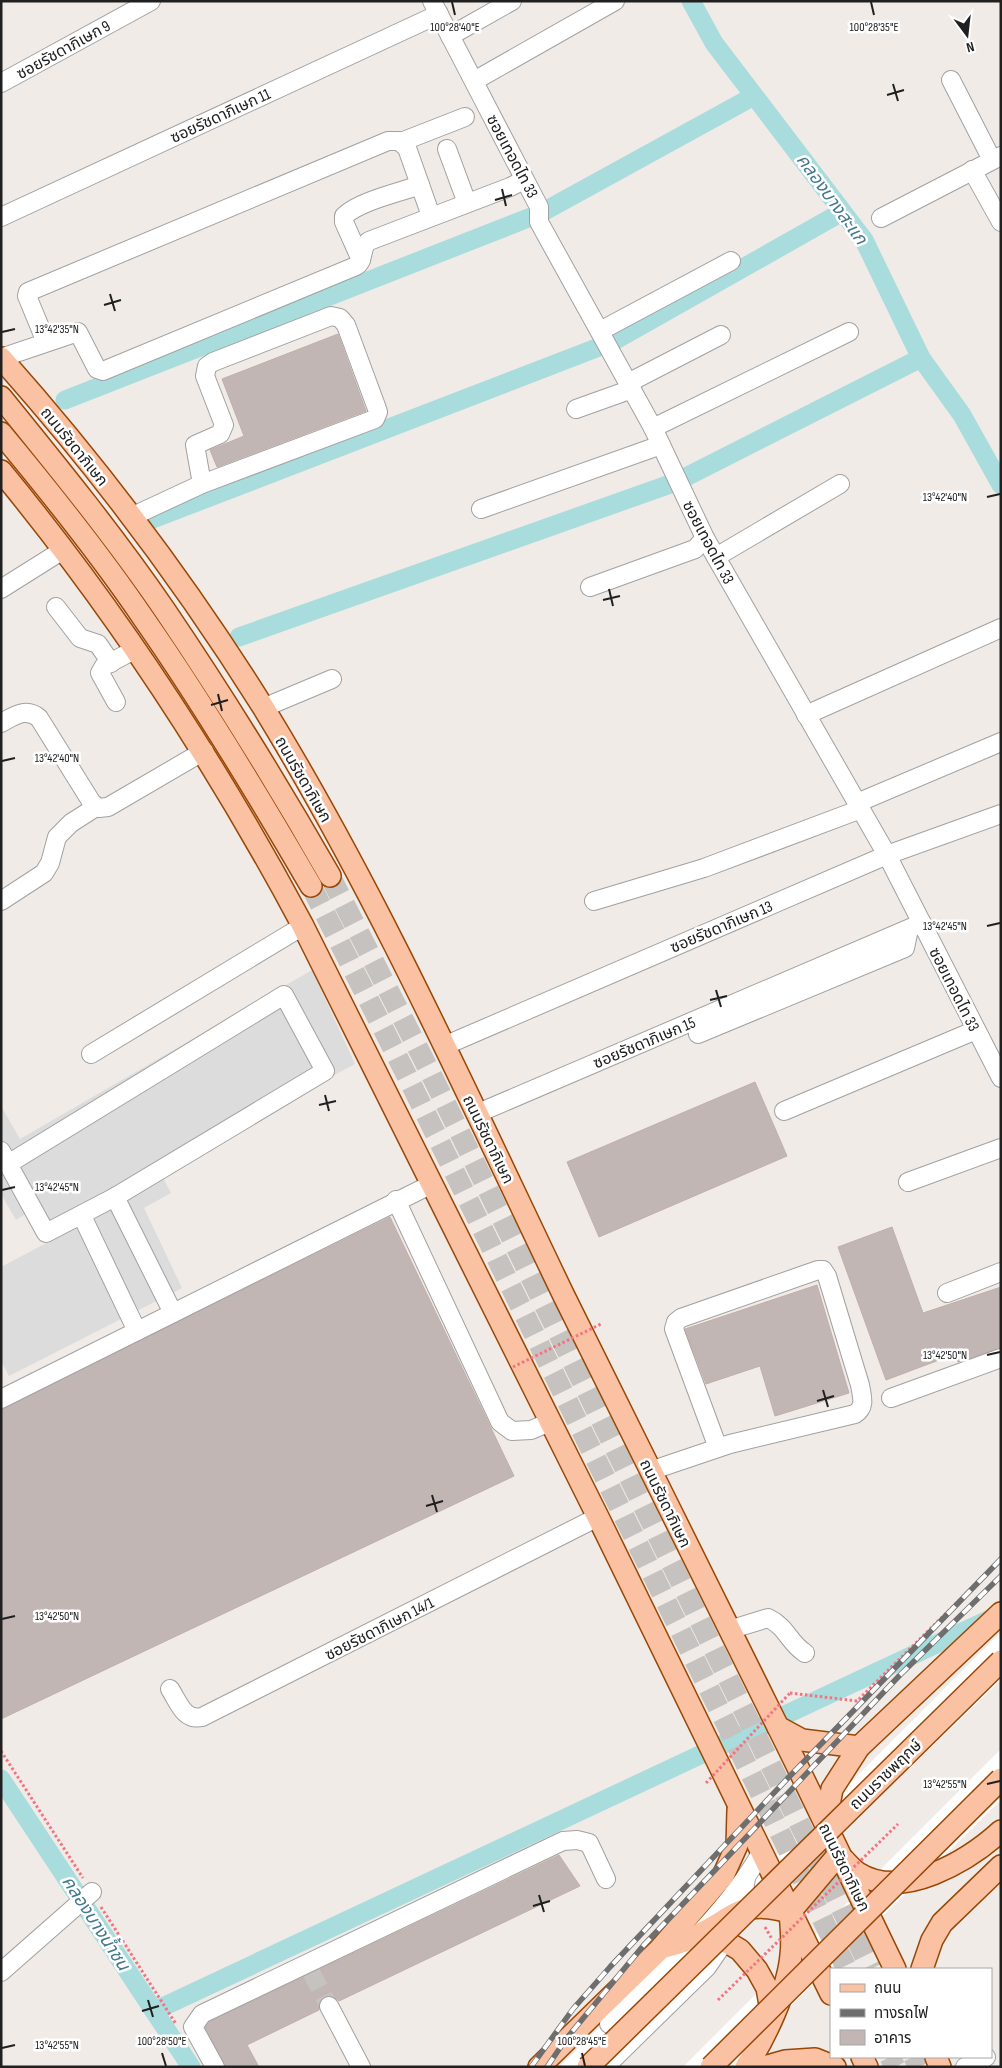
<svg xmlns="http://www.w3.org/2000/svg" width="1002" height="2068" viewBox="0 0 1002 2068" font-family="'Sofia Sans Condensed','Noto Sans Thai',sans-serif">
<style>
.parking{fill:#dcdcdc}
.pier{fill:#fff}
.lines{fill:none;stroke-linecap:round;stroke-linejoin:round}
.canal{stroke:#a9dcdd;stroke-width:19}
.building{fill:#c1b6b3;stroke:#c2afa9}
.minor-tunnel{stroke:#c6c2bf;stroke-width:18;stroke-dasharray:18 9;stroke-linecap:butt}
.major-tunnel{stroke:#c6c2bf;stroke-width:21;stroke-dasharray:21 11;stroke-linecap:butt}
.minor-casing{stroke:#a1a1a1;stroke-width:20}
.major-casing{stroke:#994704;stroke-width:24}
.path{stroke:#f67281;stroke-width:3;stroke-dasharray:2.5 2.5;stroke-linecap:butt}
.minor{stroke:#fff;stroke-width:18}
.major{stroke:#fac1a3;stroke-width:21}
.rail-casing{stroke:#6e6e6e;stroke-width:5.5}
.rail{stroke:#fff;stroke-width:4;stroke-dasharray:11;stroke-linecap:butt}
.major-bridge-casing{stroke:#994704;stroke-width:24;stroke-linecap:butt}
.path-bridge{stroke:#f67281;stroke-width:3;stroke-dasharray:2.5 2.5;stroke-linecap:butt}
.major-bridge{stroke:#fac1a3;stroke-width:21}
.ticks{fill:none;stroke:#202020;stroke-width:2}
.labels{text-anchor:middle;stroke-width:5;stroke-linejoin:round;paint-order:stroke}
.street-label{font-size:16px;fill:#202020;stroke:#fff}
.water-label{font-size:18px;font-style:italic;fill:#42798f;stroke:#fff}
.ticks-label{font-size:12px;text-anchor:middle;fill:#202020;stroke:#fff;stroke-width:5;stroke-linejoin:round;paint-order:stroke}
</style>
<rect width="100%" height="100%" fill="#f0ebe7"/>
<polygon class="parking" points="312,970 355,1064 159,1170 171,1193 144,1208 182,1288 9,1376 1,1361 1,1267 52,1240 38,1206 16,1220 1,1194 1,1106 20,1139"/>
<g class="pier">
<polygon points="1001,1632 1001,1680 601,2067 559,2067 853,1780"/>
<polygon points="1001,1749 1001,1800 729,2067 683,2067"/>
</g>
<g class="lines">
<g class="canal">
<polyline points="691,1 714,43 864,240 921,358 962,415 1001,485"/>
<polyline points="65,400 541,213 754,96"/>
<polyline points="145,522 612,342 842,212"/>
<polyline points="239,637 676,482 921,358"/>
<polyline points="1,1779 191,2067"/>
<polyline points="154,2011 992,1618"/>
</g>
</g>
<g class="building">
<polygon points="338,334 366,411 217,467 210,450 244,436 222,379"/>
<polygon points="755,1082 787,1156 599,1237 567,1162"/>
<polygon points="390,1217 514,1476 1,1719 1,1409"/>
<polygon points="892,1227 923,1313 1001,1287 1001,1348 958,1362 955,1354 886,1380 838,1247"/>
<polygon points="817,1285 849,1393 775,1416 760,1366 706,1384 685,1329"/>
<polygon points="559,1855 580,1886 339,2001 334,1997 325,1996 320,2001 319,2010 247,2045 259,2067 226,2067 205,2028 209,2022"/>
</g>
<g class="lines">
<polyline class="minor-tunnel" points="311,1972 329,2006"/>
<g class="major-tunnel">
<polyline points="330,876 430,1072 871,1969"/>
<polyline points="311,886 410,1082 847,1969"/>
<polyline points="890,2057 895,2067"/>
<polyline points="914,2057 918,2067"/>
</g>
<g class="minor-casing">
<g id="minor">
<polyline points="432,1 539,207 539,222 653,428 705,538 887,855 1001,1078"/>
<polyline points="450,36 512,1"/>
<polyline points="951,80 992,160"/>
<polyline points="474,81 615,1"/>
<polyline points="1,83 151,1"/>
<polyline points="401,142 465,117"/>
<polyline points="447,149 467,203"/>
<polyline points="972,170 1001,222"/>
<polyline points="1,217 439,14"/>
<polyline points="881,218 1001,156"/>
<path d="M361 260 344 222V216C360 201 398 193 420 185"/>
<polyline points="600,331 731,261"/>
<polyline points="46,342 27,296 28,292 388,141 399,141 407,148 431,216"/>
<path d="M1 358 78 332 97 369 103 371 356 266C365 261 360 247 369 241L510 187 524 180"/>
<polyline points="628,383 721,335"/>
<polyline points="576,409 632,389"/>
<polyline points="653,428 849,332"/>
<polyline points="481,509 661,445"/>
<polyline points="131,517 202,484 375,419 378,412 376,406 346,325 340,318 331,316 213,362 207,366 205,376 224,425 220,434 195,445 202,484"/>
<polyline points="716,557 840,484"/>
<polyline points="590,587 695,549 705,538"/>
<polyline points="1,589 63,550"/>
<polyline points="56,607 80,638 98,644 111,663"/>
<polyline points="116,702 100,673 104,666 136,649"/>
<polyline points="263,708 332,679"/>
<polyline points="806,715 1001,628"/>
<path d="M1 723C14 716 26 707 39 718L92 803 99 808 108 807 204 751"/>
<polyline points="857,803 1001,742"/>
<polyline points="1,901 44,873 50,863 57,837 71,823 96,807"/>
<polyline points="594,901 704,868 861,809"/>
<polyline points="698,1034 905,948 909,929"/>
<polyline points="444,1046 887,855 1001,814"/>
<polyline points="91,1054 303,926"/>
<polyline points="784,1111 976,1030"/>
<polyline points="476,1114 922,923"/>
<polyline points="1,1151 46,1233 115,1197 325,1071 284,995 8,1164"/>
<polyline points="908,1182 1001,1148"/>
<polyline points="115,1197 173,1313"/>
<polyline points="396,1200 500,1422 512,1431 531,1430 550,1422"/>
<polyline points="82,1216 137,1331"/>
<polyline points="947,1293 1001,1272"/>
<polyline points="891,1398 1001,1358"/>
<polyline points="1,1399 432,1184"/>
<path d="M650 1471 730 1444 855 1414C866 1407 862 1397 860 1385L827 1276 823 1270H818L681 1318 676 1322 674 1329 718 1448"/>
<path d="M729 1630 768 1618C787 1627 789 1643 805 1653"/>
<path d="M170 1689C179 1703 184 1721 202 1717L598 1517"/>
<polyline points="1,1972 92,1892"/>
<polyline points="329,2006 361,2067"/>
<path d="M609 2024C660 1973 726 1915 761 1853"/>
<polyline points="215,2067 193,2027 202,2014 563,1841 577,1840 589,1843 606,1879"/>
<polyline points="605,2067 707,1967 725,1941 741,1910 746,1878"/>
<polyline points="730,2067 756,2043"/>
<polyline points="965,2067 986,2057"/>
</g>
</g>
<g class="major-casing">
<g id="major">
<path d="M1 358C98 467 186 584 263 707 378 895 468 1096 563 1294 634 1439 707 1582 778 1727 818 1807 856 1889 895 1969"/>
<path d="M1 397C57 466 114 536 164 609 223 696 278 785 330 876"/>
<path d="M1 433C51 493 100 554 144 619 204 705 258 795 311 886"/>
<path d="M1 471C119 614 216 763 303 926L598 1517 831 1994"/>
<polyline points="778,1727 802,1740 859,1747"/>
<polyline points="831,1827 829,1821 829,1805 832,1789 859,1747 1001,1613"/>
<path d="M844 1860C848 1864 853 1870 858 1873 902 1901 968 1861 1001 1831"/>
<polyline points="701,1938 725,1941 740,1950 757,1970 767,1988 772,2016"/>
<path d="M661 1948C672 1945 684 1942 694 1937 736 1918 739 1898 790 1912"/>
<polyline points="922,1969 932,1940 942,1923 1001,1866"/>
<polyline points="862,2057 867,2067"/>
<polyline points="936,2057 940,2067"/>
<polyline points="539,2067 660,1949 723,1876 737,1845 738,1810"/>
<path d="M746 2067C765 2038 788 1990 791 1955 793 1941 791 1926 790 1912L839 1854"/>
<polyline points="764,2067 785,2061 815,2059 835,2067"/>
</g>
</g>
<g class="path">
<polyline points="790,1693 857,1701 1001,1559"/>
<polyline points="1,1751 83,1878"/>
<polyline points="101,1907 176,2024"/>
<polyline points="765,1927 772,1939"/>
</g>
<use href="#minor" class="minor"/>
<use href="#major" class="major"/>
<g class="rail-casing">
<g id="rail">
<polyline points="531,2067 573,2009 610,1967 788,1778 1001,1559"/>
<polyline points="547,2067 566,2039 643,1946 899,1676 1001,1576"/>
</g>
</g>
<use href="#rail" class="rail"/>
<g class="major-bridge-casing">
<g id="major-bridge">
<polyline points="588,2067 1001,1661"/>
<polyline points="711,2067 1001,1779"/>
</g>
</g>
<g class="path-bridge">
<polyline points="513,1367 601,1324"/>
<polyline points="706,1783 790,1693"/>
<polyline points="718,2000 898,1824"/>
</g>
<use href="#major-bridge" class="major-bridge"/>
</g>
<path class="ticks" d="M452 2 455 15M871 2 874 15M893 84 898 101M887 95 904 90M502 189 506 206M495 200 512 195M110 294 115 311M104 305 121 300M2 332 15 329M987 497 1000 494M609 589 613 606M603 600 620 596M218 694 222 711M211 705 228 700M2 761 15 758M987 926 1000 923M716 990 721 1007M710 1000 727 996M325 1095 329 1111M319 1105 336 1101M2 1190 15 1187M987 1355 1000 1352M823 1390 828 1407M817 1401 834 1396M432 1495 437 1512M426 1506 443 1501M2 1619 15 1616M987 1784 1000 1781M539 1895 544 1912M533 1906 550 1901M148 2000 153 2017M142 2011 159 2006M2 2048 15 2045M162 2053 166 2066M582 2053 585 2066"/>
<g class="labels">
<g class="street-label">
<text transform="translate(63 49) rotate(-29)" y="6">ซอยรัชดาภิเษก 9</text>
<text transform="translate(220 115) rotate(-25)" y="6">ซอยรัชดาภิเษก 11</text>
<text transform="translate(513 156) rotate(62)" y="6">ซอยเทอดไท 33</text>
<text transform="translate(75 446) rotate(51)" y="6">ถนนรัชดาภิเษก</text>
<text transform="translate(709 542) rotate(62)" y="6">ซอยเทอดไท 33</text>
<text transform="translate(304 779) rotate(60)" y="6">ถนนรัชดาภิเษก</text>
<text transform="translate(721 926) rotate(-23)" y="6">ซอยรัชดาภิเษก 13</text>
<text transform="translate(955 989) rotate(63)" y="6">ซอยเทอดไท 33</text>
<text transform="translate(644 1042) rotate(-23)" y="6">ซอยรัชดาภิเษก 15</text>
<text transform="translate(489 1139) rotate(64)" y="6">ถนนรัชดาภิเษก</text>
<text transform="translate(666 1503) rotate(64)" y="6">ถนนรัชดาภิเษก</text>
<text transform="translate(379 1628) rotate(-27)" y="6">ซอยรัชดาภิเษก 14/1</text>
<text transform="translate(885 1774) rotate(-44)" y="6">ถนนราชพฤกษ์</text>
<text transform="translate(845 1867) rotate(64)" y="6">ถนนรัชดาภิเษก</text>
</g>
<g class="water-label">
<text transform="translate(832 199) rotate(54)" y="6">คลองบางสะแก</text>
<text transform="translate(96 1923) rotate(57)" y="6">คลองบางน้ำชน</text>
</g>
</g>
<g class="ticks-label">
<text x="455" y="31">100°28'40"E</text>
<text x="874" y="31">100°28'35"E</text>
<text x="57" y="333">13°42'35"N</text>
<text x="945" y="501">13°42'40"N</text>
<text x="57" y="762">13°42'40"N</text>
<text x="945" y="930">13°42'45"N</text>
<text x="57" y="1191">13°42'45"N</text>
<text x="945" y="1359">13°42'50"N</text>
<text x="57" y="1620">13°42'50"N</text>
<text x="945" y="1788">13°42'55"N</text>
<text x="162" y="2045">100°28'50"E</text>
<text x="582" y="2045">100°28'45"E</text>
<text x="57" y="2049">13°42'55"N</text>
</g>
<rect width="1002" height="2068" fill="none" stroke="#202020" stroke-width="5"/>
<rect x="830" y="1968" width="162" height="90" fill="#ffffff" stroke="#a6a6a6"/>
<rect x="840" y="1984" width="25" height="8" fill="#fac1a3" stroke="#a6a6a6"/>
<text x="874" y="1993" font-size="15" fill="#202020">ถนน</text>
<rect x="840" y="2009" width="25" height="8" fill="#6e6e6e" stroke="#a6a6a6"/>
<text x="874" y="2018" font-size="15" fill="#202020">ทางรถไฟ</text>
<rect x="840" y="2030" width="25" height="15" fill="#c1b6b3" stroke="#a6a6a6"/>
<text x="874" y="2043" font-size="15" fill="#202020">อาคาร</text>
<g transform="translate(967 35) rotate(165)" stroke="#ffffff" stroke-width="4" paint-order="stroke">
<path d="M0-4L9 19L0 12L-9 19Z" fill="#202020"/>
<text y="-8" font-size="14" font-weight="bold" text-anchor="middle" fill="#202020">N</text>
</g>
</svg>
